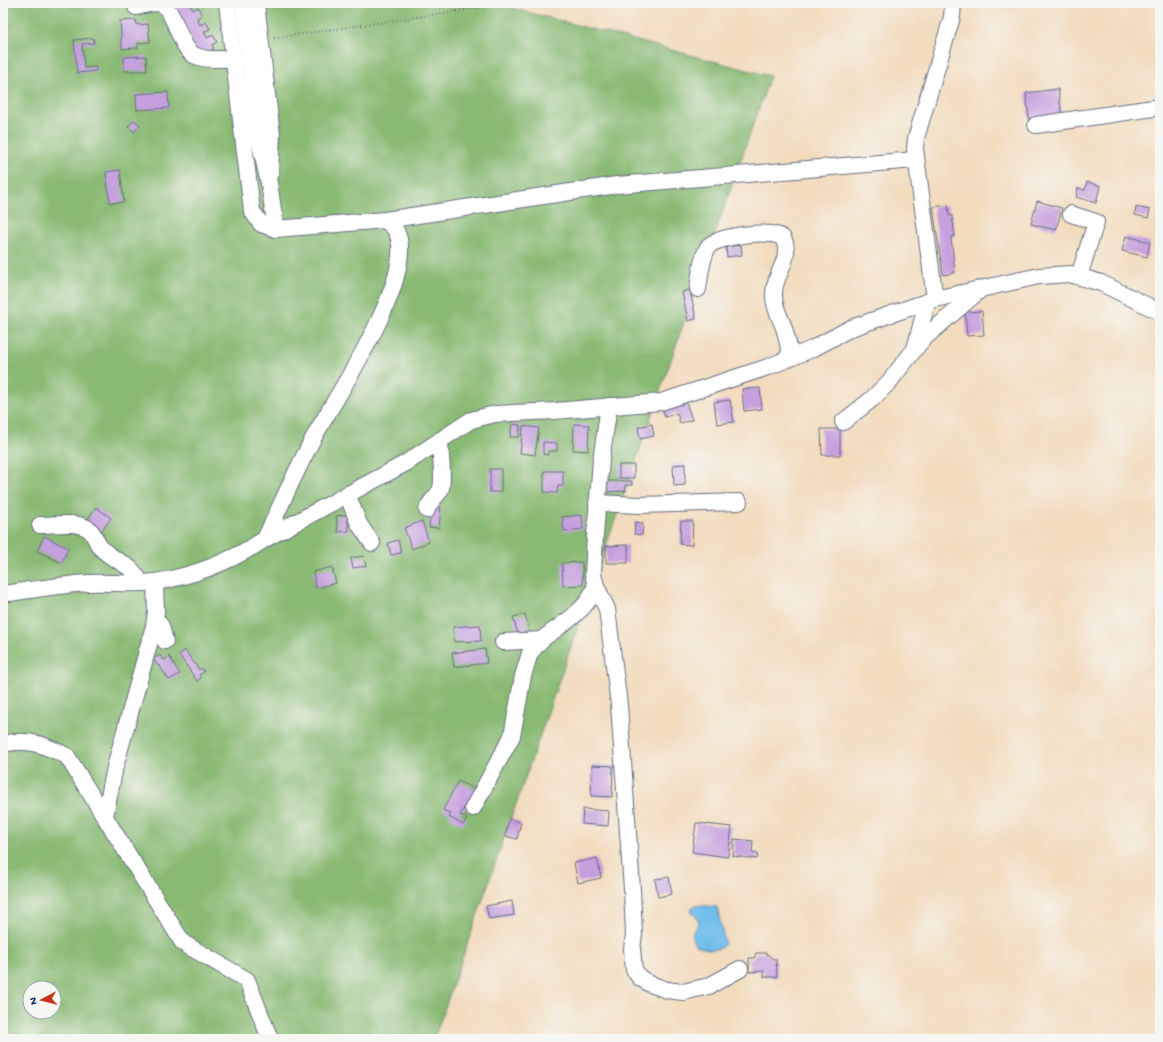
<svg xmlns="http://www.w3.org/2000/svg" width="1163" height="1042" viewBox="0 0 1163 1042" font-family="'Gochi Hand',sans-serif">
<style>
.forest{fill:#89ba73;stroke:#527468;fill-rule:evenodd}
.water{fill:#72beeb;stroke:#4676a4}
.building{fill:#c59fde}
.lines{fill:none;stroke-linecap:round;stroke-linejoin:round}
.minor-casing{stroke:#666c7f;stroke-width:18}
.path{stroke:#666c7f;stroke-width:2;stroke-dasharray:1 3;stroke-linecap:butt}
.minor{stroke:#fff;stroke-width:16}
</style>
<rect width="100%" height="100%" fill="#f6f6f2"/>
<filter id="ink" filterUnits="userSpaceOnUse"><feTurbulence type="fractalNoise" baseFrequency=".025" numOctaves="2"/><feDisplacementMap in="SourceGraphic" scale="8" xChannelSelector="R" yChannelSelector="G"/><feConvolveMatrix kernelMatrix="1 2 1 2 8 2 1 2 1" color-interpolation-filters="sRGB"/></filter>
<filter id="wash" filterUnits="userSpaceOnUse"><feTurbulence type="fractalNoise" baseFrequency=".012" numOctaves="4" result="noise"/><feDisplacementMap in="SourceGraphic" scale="16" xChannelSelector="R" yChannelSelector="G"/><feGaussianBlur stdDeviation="0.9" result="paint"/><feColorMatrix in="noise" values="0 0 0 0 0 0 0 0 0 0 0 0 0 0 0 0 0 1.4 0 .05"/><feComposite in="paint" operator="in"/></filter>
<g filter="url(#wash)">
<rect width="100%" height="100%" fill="#f2dcbd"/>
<path class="forest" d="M3 3H493L770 76 434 1039H3ZM30 988H54V1012H30Z"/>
<path class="water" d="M695 905 717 907 725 944 721 948C711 951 688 949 693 932 694 929 698 926 699 921L691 910Z"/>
<g id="blocks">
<g class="building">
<polygon points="170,3 192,3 189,4 193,10 198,7 202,15 197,18 200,25 206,22 210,29 204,32 207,38 213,35 217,42 212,45 214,49 199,56"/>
<polygon points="136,20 137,25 148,24 150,42 138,43 138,48 122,49 120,21"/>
<polygon points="93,38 94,43 82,44 84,68 96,67 96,71 77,73 74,40"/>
<polygon points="146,56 147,71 124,71 124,57"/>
<polygon points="1058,89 1062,116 1029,120 1026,93"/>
<polygon points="168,92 169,108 137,110 136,94"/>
<polygon points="134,120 140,125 134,132 128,127"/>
<polygon points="120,170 124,202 110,203 106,172"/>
<polygon points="1087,182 1100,186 1096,203 1076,197 1078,188 1085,190"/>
<polygon points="1037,201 1062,208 1056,230 1031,224"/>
<polygon points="948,205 949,215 952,215 955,236 951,237 955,273 943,275 933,207"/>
<polygon points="1136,207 1150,210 1148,218 1135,215"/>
<polygon points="1126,236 1150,242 1147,257 1122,251"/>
<polygon points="741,245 742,255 727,257 726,247"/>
<polygon points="690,290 696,319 688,321 682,292"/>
<polygon points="982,311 984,335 967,336 965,312"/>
<polygon points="760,388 762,409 744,411 742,389"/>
<polygon points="730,400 734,422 717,424 714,402"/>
<polygon points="686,402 692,420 680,423 677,413 665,417 663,410"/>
<polygon points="512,424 520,425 519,437 510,437"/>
<polygon points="574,424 589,425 588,451 573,450"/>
<polygon points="652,424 654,436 640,439 638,427"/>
<polygon points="523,426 539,428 535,455 520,453"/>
<polygon points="821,429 840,429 840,455 822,455"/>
<polygon points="543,442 557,443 557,451 548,451 548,455 543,454"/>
<polygon points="685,464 685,485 674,486 673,465"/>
<rect x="619" y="465" width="15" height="13"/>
<rect x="490" y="469" width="11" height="23"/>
<polygon points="544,471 563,471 563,486 558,486 557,493 544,492"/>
<polygon points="604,481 632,481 632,485 625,485 626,491 604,492"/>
<polygon points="431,506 441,507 439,528 429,527"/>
<polygon points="96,507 111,518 101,532 86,522"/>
<polygon points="347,515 349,531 338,532 336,516"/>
<polygon points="582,515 583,529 564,531 562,517"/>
<polygon points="422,521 429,542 412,549 404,528"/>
<polygon points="681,521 693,521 692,545 680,544"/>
<polygon points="635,522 643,523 642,535 634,534"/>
<polygon points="44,536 68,548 62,563 37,551"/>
<polygon points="398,540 401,553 391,555 388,543"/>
<polygon points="628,545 628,563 606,563 606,546"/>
<polygon points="364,556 366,566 353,568 351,558"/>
<polygon points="582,562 583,585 563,586 562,563"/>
<polygon points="332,567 336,583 316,588 313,572"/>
<polygon points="525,614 530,635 519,638 513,617"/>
<polygon points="480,625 481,641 454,642 453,627"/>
<polygon points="485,649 487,663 454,667 452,653"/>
<polygon points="185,650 199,670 202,668 204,672 199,675 201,678 197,681 179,655"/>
<polygon points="160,655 164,660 169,656 180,674 169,680 159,665 158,666 153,659"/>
<polygon points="592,765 613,766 612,797 591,796"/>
<polygon points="458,781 478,791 468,810 464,808 460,815 467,818 463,825 449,817 451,814 443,810"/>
<polygon points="583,809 609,811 608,826 582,824"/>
<polygon points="509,819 521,822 517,839 505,836"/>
<polygon points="696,823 732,827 728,857 692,852"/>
<polygon points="734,839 753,841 752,852 758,853 757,859 733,856"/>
<polygon points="597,858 601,878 578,883 574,863"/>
<polygon points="669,877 672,894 658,897 655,879"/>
<polygon points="512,901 514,915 489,919 486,906"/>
<polygon points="756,953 766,953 773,959 776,959 777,977 764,977 764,971 749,972 749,958 754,958"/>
</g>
</g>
</g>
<g filter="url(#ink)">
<use href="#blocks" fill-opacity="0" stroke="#666c7f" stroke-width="1"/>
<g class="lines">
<g class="minor-casing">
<g id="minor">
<polyline points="227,3 252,211 261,224 276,229 385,220 617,185 915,160"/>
<polyline points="243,3 259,140 269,183 276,229"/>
<polyline points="256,3 272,135 270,173"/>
<path d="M136 7C143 5 151 3 158 3 175 5 178 47 194 55 206 61 222 59 234 58"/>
<polyline points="1036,125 1160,107"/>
<polyline points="1071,214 1096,222 1079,276"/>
<path d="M698 289C700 276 701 259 708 247 715 236 779 227 784 240 792 260 774 274 774 293 773 306 780 316 784 328 787 338 788 347 792 357"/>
<polyline points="935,299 915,149 916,138 952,17 953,3"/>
<polyline points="916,345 927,302"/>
<polyline points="609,406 601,460 595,536 593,574 596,586 607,609 619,705 632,889 634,934 632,949 634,970 640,978 650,984 667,990 683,992 709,986 740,969"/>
<polyline points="843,422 872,399 889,382 922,340 980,290"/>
<polyline points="347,494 359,524 372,543"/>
<polyline points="597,503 640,505 739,502"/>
<path d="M427 510C429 501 438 497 441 488 444 476 440 453 440 440"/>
<path d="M40 525C54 525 74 521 87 528 95 532 95 542 101 548 115 563 131 562 140 582"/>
<path d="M265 539C281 505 296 470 314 437 336 396 417 278 397 233 395 227 390 224 385 220"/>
<path d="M3 594C31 590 60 585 88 583 110 582 133 585 155 582 195 576 232 561 265 539L406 463 471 420 495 414 555 411 661 402 768 367 812 349 851 328 935 299 1039 276 1070 274 1101 283 1160 312"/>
<polyline points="155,619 161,626 165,641"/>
<polyline points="503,642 541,640"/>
<path d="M3 744C29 738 44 745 67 756L183 943 247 980 270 1039"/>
<polyline points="473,808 512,736 523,676 530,653 541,640 571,618 581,609 588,601 596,586"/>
<polyline points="105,816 115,767 154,626 156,612 155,582"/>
</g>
</g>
<polyline class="path" points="274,38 512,3"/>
<use href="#minor" class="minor"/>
</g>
</g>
<rect width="1163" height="1042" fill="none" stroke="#f6f6f2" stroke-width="16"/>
<g transform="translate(42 1000) rotate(263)"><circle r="19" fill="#f6f6f2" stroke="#9ea6b7"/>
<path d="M0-3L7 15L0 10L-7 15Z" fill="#c8321e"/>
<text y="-6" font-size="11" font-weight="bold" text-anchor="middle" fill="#1b2f5e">N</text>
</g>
</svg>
